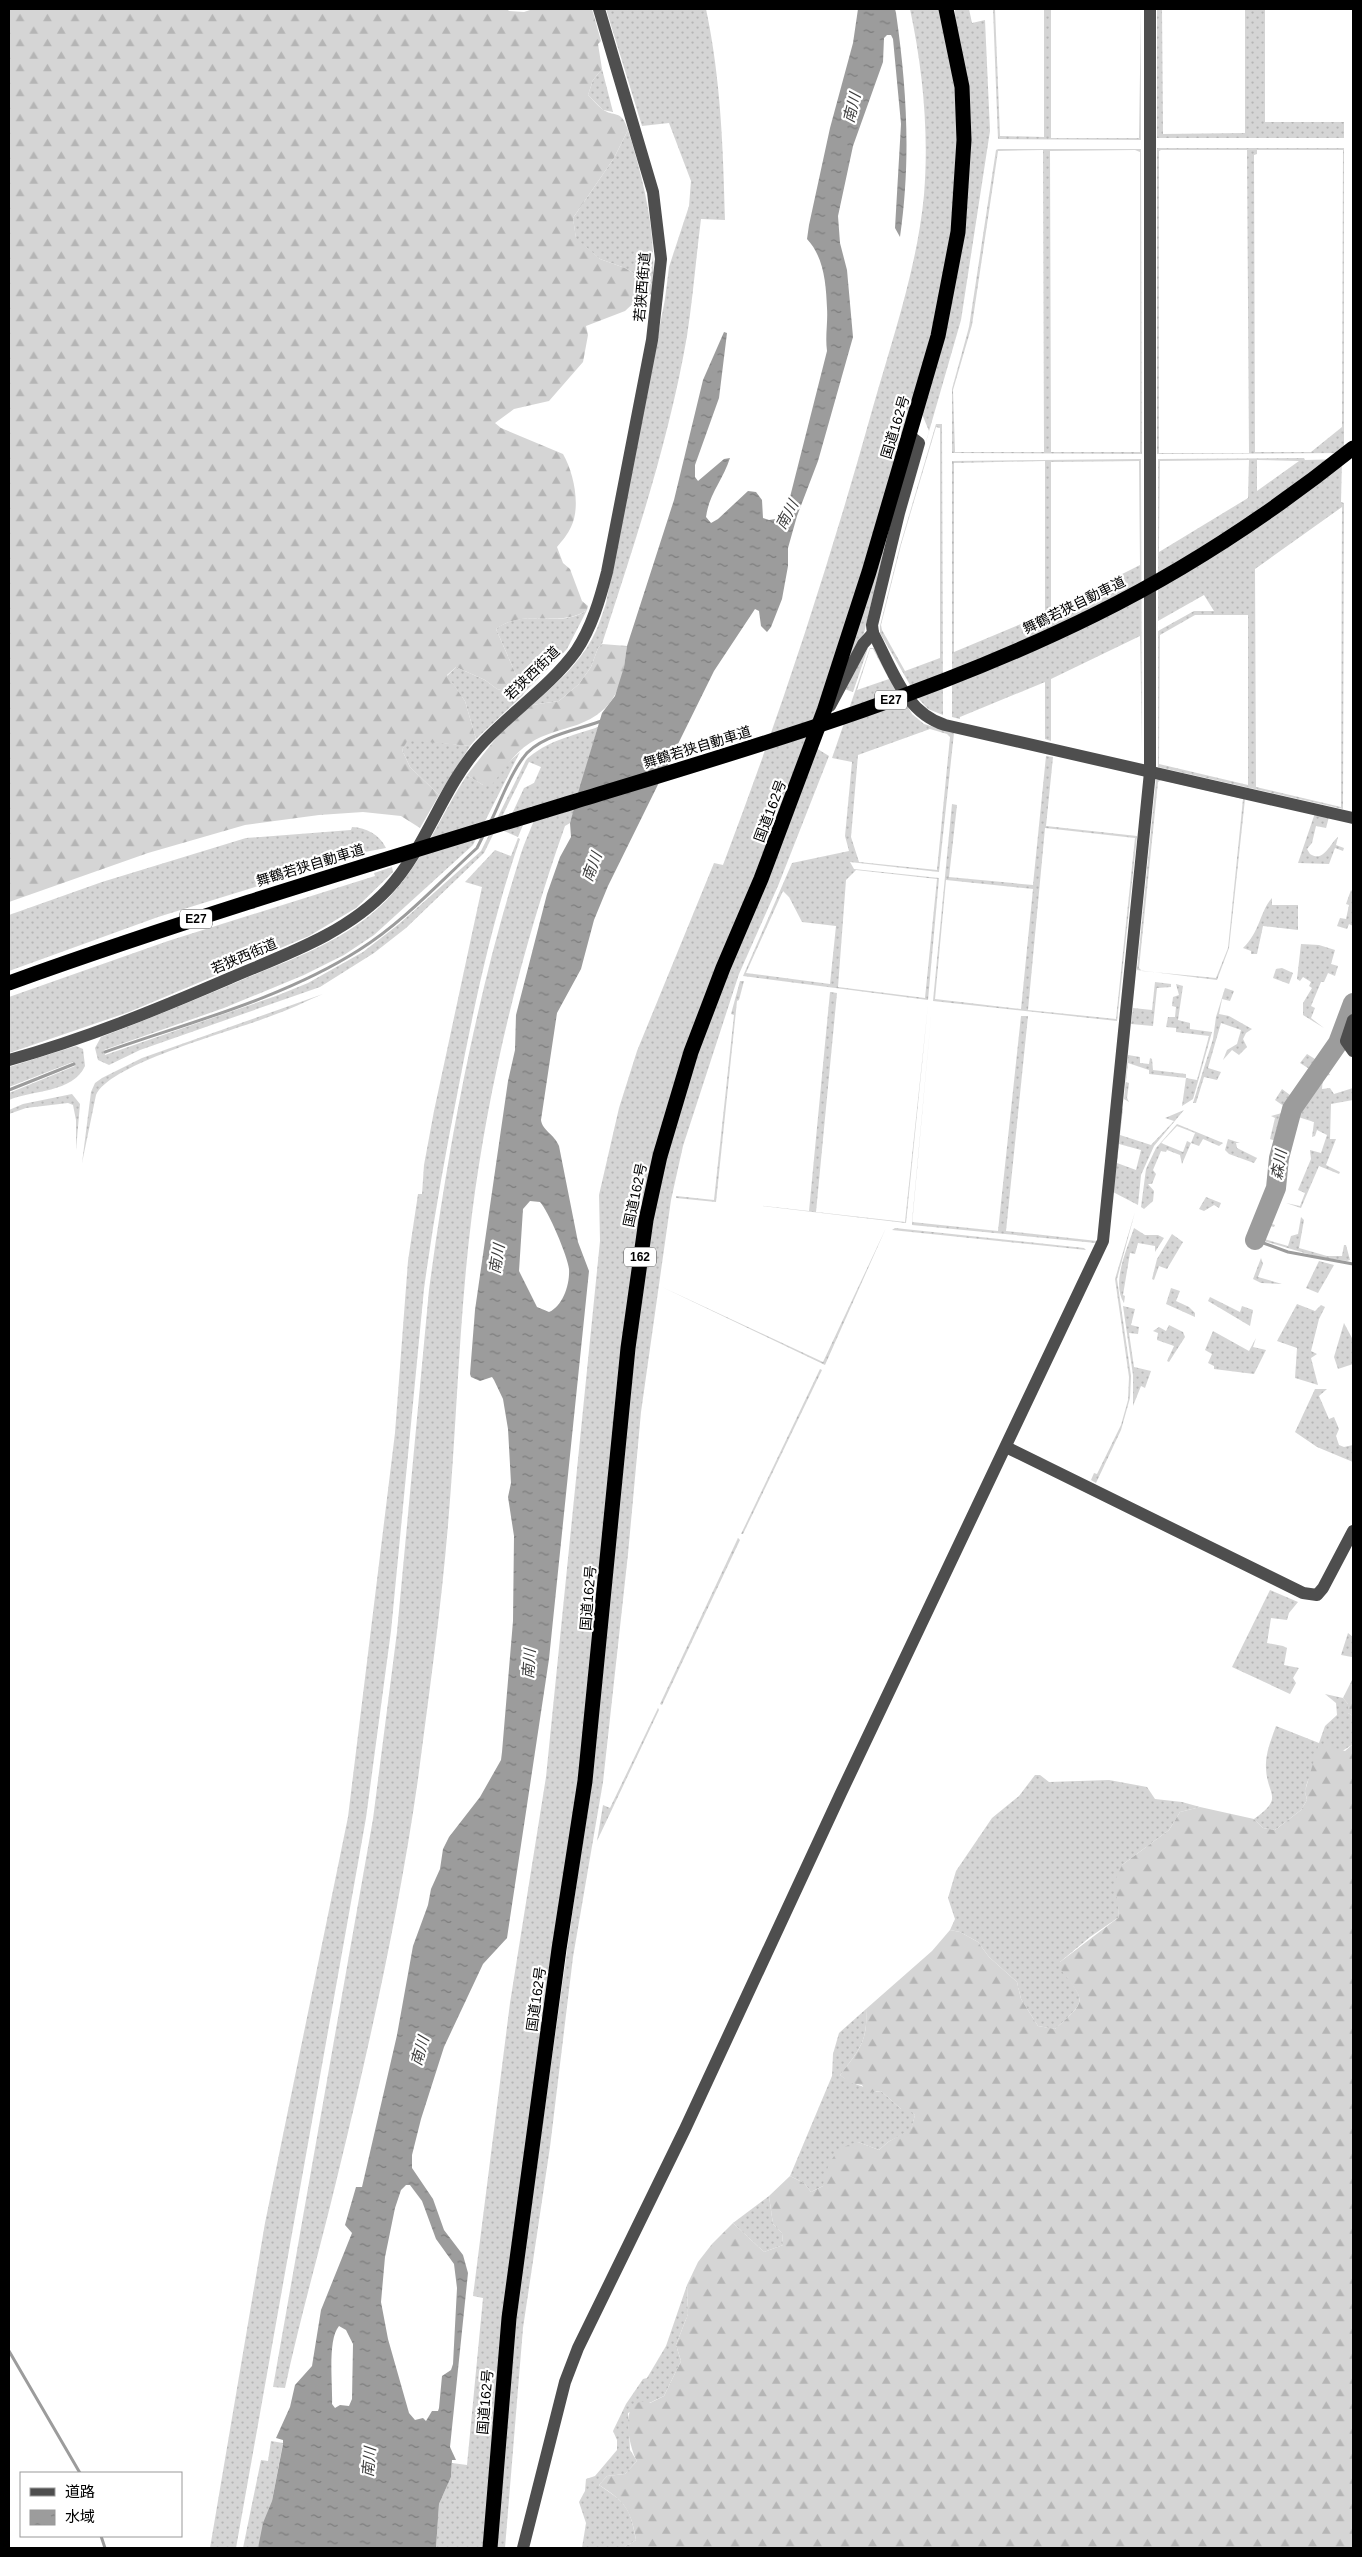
<svg xmlns="http://www.w3.org/2000/svg" width="1362" height="2557" viewBox="0 0 1362 2557" font-family="Arial,'Noto Sans JP',sans-serif">
<style>
.grass{fill:url(#grass-dots);fill-rule:evenodd}
.forest{fill:url(#forest-firs)}
.water{fill:url(#water-ripples);fill-rule:evenodd}
.lines{fill:none;stroke-linecap:round;stroke-linejoin:round}
.stream{stroke:#9c9c9c;stroke-width:3}
.river{stroke:#9c9c9c;stroke-width:20}
.minor{stroke:#4e4e4e;stroke-width:12}
.highway{stroke:#000;stroke-width:15}
.labels{text-anchor:middle;stroke-width:4.5;stroke-linejoin:round;paint-order:stroke}
.shield{fill:#fff;stroke:#4c4c4c;stroke-width:1}
.shield-label{font-size:12px;font-weight:bold;fill:#000}
.street-label{font-size:14px;fill:#000;stroke:#fff}
.water-label{font-size:15px;font-style:italic;fill:#3d3d3d;stroke:#fff}
</style>
<defs>
<pattern id="grass-dots" width="8" height="8" patternUnits="userSpaceOnUse" patternTransform="scale(1.25)"><rect width="8" height="8" fill="#d5d5d5"/><path d="M2 2h.1M6 6h.1" fill="none" stroke="#b5b5b5" stroke-width="1.8" stroke-linecap="round"/></pattern>
<pattern id="forest-firs" width="22" height="20" patternUnits="userSpaceOnUse" patternTransform="scale(1.25)"><rect width="22" height="20" fill="#d5d5d5"/><path d="M5 1l3.5 6h-7zM16 11l3.5 6h-7z" fill="#b5b5b5"/></pattern>
<pattern id="water-ripples" width="26" height="14" patternUnits="userSpaceOnUse" patternTransform="scale(1.25)"><rect width="26" height="14" fill="#9c9c9c"/><path d="M2 4q2-2 4 0t4 0M15 11q2-2 4 0t4 0" fill="none" stroke="#7d7d7d"/></pattern>
</defs>
<rect width="100%" height="100%" fill="#fff"/>
<g class="grass">
<path d="M606 9H706C721 80 723 148 725 220L701 219C696 258 693 297 687 336 669 441 635 542 602 644L598 648 591 667 579 684 559 701 532 705C554 686 578 665 592 639 598 628 602 615 606 603L665 299 669 267 689 206 691 181 669 123 642 126Z"/>
<path d="M910 9H941L959 114 953 231 941 303 838 653 664 1120 587 1713 484 2548H436L439 2504 451 2477 452 2463 467 2465 483 2298 473 2296 510 2003 546 1777 600 1241 599 1195 619 1108 637 1051 714 863 723 865C780 715 830 562 873 407 893 337 917 268 924 195 929 133 923 70 910 9Z"/>
<polygon points="955,9 969,9 972,23 985,20 990,131 961,320 897,543 929,431 922,414 961,252"/>
<polygon points="993,9 995,9 1000,136 1044,137 1044,9 1051,9 1051,138 1139,138 1141,9 1141,140 998,139"/>
<polygon points="1157,9 1162,9 1163,134 1245,133 1245,9 1265,9 1265,122 1344,122 1344,138 1157,138"/>
<polygon points="602,69 613,112 603,110 588,95 593,80"/>
<path d="M628 130C644 181 656 231 653 285L625 268 600 259 576 239 573 218 614 158Z"/>
<path d="M1157 148H1344V453L1157 454ZM1161 150H1247L1249 453H1159V151ZM1257 150H1343L1342 427 1311 452H1255L1254 155 1257 154Z"/>
<path d="M998 149H1141L1142 454 952 453V389L969 327 996 150ZM1043 150 1044 452H955L953 390 972 325 998 151ZM1135 150 1140 152V452H1051L1050 151Z"/>
<path d="M936 424H942L943 715 928 709 917 697 880 633V626L900 546ZM936 427 940 428V658L905 671 882 630 881 625 901 545Z"/>
<path d="M1304 458 1305 460 1342 459 1341 502 1344 503 1343 809 1158 767V631L1194 611H1214L1204 595 1158 621V459ZM1249 460 1248 498 1159 552 1160 461ZM1257 460 1299 461 1257 491ZM1342 507 1341 807 1256 787 1255 569ZM1195 615H1248V785L1159 764 1160 635Z"/>
<path d="M1141 459 1142 749 1140 636 1051 679V741L1045 739V682L960 717V719L952 717V461ZM1045 461V614L954 652V463ZM1139 461 1140 565 1051 610V462Z"/>
<polygon points="889,529 864,633 844,672"/>
<path d="M587 610 567 649 524 693 496 629C527 606 558 630 587 610Z"/>
<polygon points="868,648 853,692 844,689"/>
<path d="M870 648H874L912 714 924 724 954 733 939 872 850 862 854 869 939 878 928 1000 743 976 792 863 849 851 845 836 852 762 832 758ZM870 649H873L889 679 857 690ZM930 729 947 734 950 737 937 870 859 862 851 837 858 755ZM856 870 937 879 925 998 838 987 846 880ZM783 891 789 897 802 922 836 926 830 984 746 973Z"/>
<polygon points="456,667 485,680 497,689 523,695 476,739 465,701 447,676"/>
<path d="M598 727 570 823 565 826C521 951 489 1082 472 1214 459 1317 457 1421 448 1525 441 1610 429 1694 418 1779 399 1913 369 2047 337 2178 320 2249 300 2318 285 2388L273 2387 373 1819 397 1632 429 1290C448 1147 476 997 519 860 524 842 532 827 539 808L531 806 518 837 504 831 524 788 534 783 541 767 529 762 484 853 406 928 374 953 320 987 140 1050 109 1065 98 1060 95 1048 101 1037C149 1019 197 999 244 979 297 957 354 938 393 893 424 859 442 813 467 775L483 785 520 752 473 845 374 935 344 955 304 975 224 1008 104 1050 105 1055 276 996 308 983 363 952 399 924 481 851 526 760C546 741 572 736 598 727Z"/>
<polygon points="408,739 470,746 439,795 410,767 402,750"/>
<polygon points="816,748 829,756 778,886 739,974 683,1146 671,1200 641,1412 628,1554 603,1782 573,1957 550,2147 523,2328 505,2548 496,2548 515,2319 591,1781 634,1349 657,1192 696,1054"/>
<path d="M1046 756 1053 757 1046 826 1137 836 1117 1021 933 1001 952 804 957 805 949 877 1033 885ZM1045 828 1135 838 1116 1019 1028 1010ZM946 880 1033 889 1021 1009 935 999Z"/>
<path d="M1160 778 1245 799 1229 948 1217 980 1137 970 1156 780ZM1161 780 1243 799 1228 948 1216 978 1142 971 1139 968 1158 782Z"/>
<path d="M1315 813 1329 817 1326 828 1316 826 1312 843 1307 849 1310 854C1324 863 1330 843 1338 837L1336 845 1344 848 1343 851 1335 848 1329 864 1298 863Z"/>
<path d="M352 827C367 828 379 834 386 848L349 855V858L158 917 9 971V915L102 882 246 838 351 830Z"/>
<path d="M518 838 520 839C492 920 474 1006 458 1090 445 1156 433 1222 424 1289L391 1631 366 1818 236 2548H210L265 2223 348 1817 395 1433 408 1261 418 1194H422L424 1165 434 1111 482 887 465 882 495 850 511 856Z"/>
<polygon points="392,867 393,872 356,908 309,936 129,1012 9,1053 9,997 168,941 375,876 374,873"/>
<polygon points="1351,890 1353,892 1353,926 1349,924 1347,929 1337,926 1340,918 1346,919 1349,905 1346,904"/>
<path d="M1272 898V905H1298V930L1263 926 1257 954H1251V951L1243 948C1260 932 1260 911 1272 898Z"/>
<polygon points="1301,944 1319,945 1335,950 1331,964 1338,966 1335,976 1328,973 1324,982 1321,982 1311,1006 1315,1008 1311,1018 1324,1028 1303,1015 1303,1003 1312,988 1309,986 1311,982 1303,977 1300,981 1297,979"/>
<polygon points="1282,968 1293,973 1289,984 1273,978 1276,969"/>
<polygon points="740,981 744,981 739,1000 737,1001 716,1202 676,1198 676,1196 714,1200 734,1015 731,1014"/>
<polygon points="1155,982 1171,984 1171,987 1157,988 1153,1026 1131,1024 1133,1008 1152,1010"/>
<polygon points="1176,984 1183,986 1178,1020 1190,1023 1190,1029 1212,1032 1193,1099 1182,1106 1186,1078 1149,1074 1149,1070 1128,1063 1126,1082 1129,1083 1127,1098 1129,1102 1124,1099 1128,1055 1140,1057 1140,1063 1149,1064 1150,1058 1152,1059 1153,1070 1186,1074 1186,1078 1197,1080 1209,1036 1176,1032 1176,1028 1166,1027 1168,1017 1175,1017 1176,1007 1172,1006 1173,997 1179,995"/>
<polygon points="1225,988 1234,991 1230,1001 1222,999 1219,1014 1229,1016 1252,1029 1246,1033 1243,1039 1247,1047 1239,1055 1232,1050 1223,1060 1227,1050 1237,1044 1241,1030 1221,1023 1208,1068 1221,1072 1217,1080 1204,1077 1196,1103 1193,1103 1213,1039 1216,1017"/>
<polygon points="830,992 837,993 816,1212 905,1222 928,1005 906,1223 721,1201 809,1211"/>
<path d="M323 994C306 1001 289 1010 271 1016 236 1030 110 1063 96 1095L82 1163 91 1092 95 1083 102 1078 142 1058Z"/>
<polygon points="932,1006 912,1222 998,1231 1021,1016 1028,1016 1006,1231 1097,1241 1096,1243 912,1225"/>
<path d="M76 1046 83 1049 85 1066C73 1093 32 1090 9 1100V1093L75 1066 73 1062 9 1087V1067Z"/>
<polygon points="1321,1053 1326,1057 1315,1074 1311,1073 1312,1077 1290,1108 1288,1109 1275,1100 1282,1089 1294,1098 1311,1073 1311,1070 1300,1063 1307,1054 1315,1059"/>
<polygon points="1325,1066 1330,1075 1323,1076 1322,1089 1330,1088 1334,1094 1353,1088 1353,1100 1331,1104 1330,1139 1336,1139 1326,1165 1340,1172 1339,1174 1319,1166 1301,1208 1286,1203 1300,1206 1305,1193 1298,1190 1311,1159 1310,1150 1321,1153 1327,1135 1317,1130 1315,1136 1312,1137 1314,1122 1295,1116 1286,1149 1281,1187 1267,1222 1275,1225 1274,1227 1265,1225 1261,1238 1288,1246 1291,1236 1298,1234 1301,1217 1304,1220 1299,1248 1327,1256 1342,1256 1344,1245 1346,1245 1350,1260 1347,1261 1318,1257 1257,1239 1277,1188 1281,1158 1292,1115"/>
<polygon points="72,1094 80,1104 76,1150 76,1120 73,1105 68,1103 26,1108 9,1114 9,1110 23,1104"/>
<path d="M1123 1108 1120 1135 1151 1145 1174 1121 1165 1118 1184 1110 1154 1146 1141 1175 1138 1205 1113 1192 1121 1110ZM1119 1144 1141 1150 1136 1170 1117 1163Z"/>
<polygon points="1289,1111 1281,1145 1278,1147 1279,1142 1270,1139 1275,1118 1271,1116"/>
<path d="M1177 1124 1223 1143 1219 1146 1203 1139 1199 1146 1191 1143 1182 1164 1180 1155 1167 1150 1166 1152 1161 1151 1153 1170 1156 1174 1152 1184H1148L1154 1191 1153 1201 1144 1209 1141 1207 1146 1169 1156 1148ZM1177 1126 1195 1133 1191 1143 1187 1141 1183 1152 1161 1143Z"/>
<polygon points="1228,1139 1240,1143 1236,1143 1237,1148 1257,1158 1254,1163 1229,1154 1225,1150"/>
<polygon points="1206,1197 1221,1203 1219,1208 1214,1205 1204,1211 1199,1209"/>
<polygon points="1135,1212 1117,1279 1131,1376 1130,1398 1121,1430 1096,1483 1091,1480 1094,1473 1097,1474 1121,1425 1128,1400 1129,1377 1115,1279"/>
<polygon points="886,1228 825,1365 662,1287 823,1362"/>
<polygon points="895,1228 1084,1248 1086,1250 892,1230"/>
<path d="M1134 1228 1145 1235H1158L1164 1238 1155 1252V1246L1138 1243 1135 1254 1130 1253 1123 1295 1125 1296 1124 1303C1111 1283 1127 1249 1134 1228Z"/>
<polygon points="1172,1234 1183,1242 1167,1269 1159,1266 1154,1280 1152,1279 1157,1259"/>
<polygon points="1261,1258 1263,1264 1258,1277 1282,1284 1261,1283 1253,1279"/>
<polygon points="1319,1261 1334,1265 1318,1293 1306,1288"/>
<polygon points="1171,1288 1180,1291 1176,1301 1189,1307 1195,1313 1195,1317 1166,1304"/>
<polygon points="1210,1297 1240,1312 1242,1306 1253,1310 1250,1326 1208,1301"/>
<polygon points="1297,1304 1315,1311 1321,1305 1325,1307 1319,1319 1311,1351 1317,1354 1311,1358 1318,1385 1295,1378 1297,1348 1277,1341"/>
<polygon points="1123,1306 1135,1309 1131,1325 1139,1327 1138,1334 1129,1333 1134,1367 1151,1371 1145,1388 1141,1386 1133,1406 1133,1375"/>
<polygon points="1344,1323 1353,1340 1353,1364 1338,1369 1334,1357"/>
<polygon points="1169,1325 1183,1332 1185,1337 1169,1362 1167,1361 1174,1346 1157,1340 1158,1333 1153,1331 1159,1327 1166,1331"/>
<polygon points="1213,1331 1249,1351 1256,1338 1253,1347 1266,1350 1254,1374 1214,1369 1214,1366 1208,1363 1212,1354 1205,1350"/>
<polygon points="820,1369 822,1370 743,1534 741,1534"/>
<polygon points="1315,1389 1327,1389 1319,1396 1329,1419 1334,1417 1339,1429 1336,1436 1339,1445 1344,1447 1353,1445 1353,1462 1317,1447 1295,1432"/>
<polygon points="738,1538 740,1540 662,1705 660,1704"/>
<polygon points="1270,1590 1298,1602 1289,1613 1287,1620 1271,1618 1267,1643 1283,1646 1287,1648 1284,1665 1299,1668 1293,1678 1296,1683 1290,1694 1232,1667"/>
<polygon points="1348,1633 1353,1637 1353,1663 1352,1657 1341,1655"/>
<path d="M1325 1694 1343 1698 1348 1704V1713L1353 1716V1744C1334 1758 1298 1772 1307 1800L1301 1810 1275 1830 1263 1828 1254 1819C1285 1797 1267 1796 1266 1768 1265 1754 1271 1740 1276 1726L1319 1743 1325 1726 1337 1715 1336 1703Z"/>
<polygon points="658,1708 659,1710 597,1841 603,1805 610,1808"/>
<path d="M1035 1775H1040L1049 1782 1109 1780 1147 1787 1155 1799 1182 1802 1200 1807 1180 1812 1169 1830 1122 1865 1118 1903 1119 1917 1090 1937 1060 1962C1077 2001 1096 1993 1055 2029L1038 2026 1021 1999 1017 1982 989 1957 978 1942 960 1932 950 1930 955 1919 948 1898 956 1871 992 1818 1019 1796Z"/>
<path d="M866 2009C868 2042 859 2050 840 2075 851 2084 863 2086 876 2092L881 2091 901 2109H910L915 2115 911 2130 888 2142 879 2150 858 2142 823 2186 811 2192 804 2183 790 2176 832 2076 833 2054 839 2033Z"/>
<polygon points="769,2196 773,2224 782,2233 783,2245 764,2252 733,2223"/>
<path d="M687 2285 688 2314 676 2345 681 2361 664 2396 628 2413 630 2450 637 2461 625 2474 607 2476 599 2485C626 2503 630 2507 636 2540L623 2548H582L586 2523 579 2502 585 2491 586 2479 595 2476 617 2450V2440L613 2431 626 2404 643 2379 647 2378 666 2346Z"/>
<polygon points="271,2441 283,2443 272,2501 258,2548 243,2548 261,2460 268,2461"/>
</g>
<g class="forest">
<path d="M9 9H507L509 11 524 12 533 9H592L601 41 598 44 602 69 593 80 588 95C592 99 597 105 602 109 614 118 621 108 628 130L614 158 573 218 576 238 600 259 625 268 653 285 652 294 639 298 625 311 586 326 588 335 583 362 549 401 514 409 495 423 501 428 563 454C574 473 581 507 571 527 568 534 562 541 557 547L563 563 570 569 582 601 588 606 587 610C558 629 526 607 496 629L524 693 523 695 497 689 485 680 456 667 447 675 465 701 476 739 470 746 408 740 402 750 410 767 439 795 420 828 401 816 363 812 319 815 245 825 148 853 9 902Z"/>
<path d="M602 644 627 646C622 685 617 710 577 725 561 730 544 734 530 743 514 753 502 772 491 786L483 785 467 775 500 733 532 705 559 701 579 684 591 667 598 648Z"/>
<polygon points="1353,1678 1353,1716 1348,1713 1348,1704 1343,1698"/>
<path d="M1319 1743 1345 1751 1353 1744V2548H623L636 2540C631 2510 625 2501 599 2485L607 2476 625 2474 637 2461C628 2446 618 2393 650 2403L664 2396 681 2361 676 2345 688 2314 687 2285 698 2262 712 2244 733 2223 764 2252 783 2245 782 2233 773 2224 769 2196 790 2176 804 2183 811 2192 823 2186C827 2164 834 2147 858 2142L879 2150 888 2142 911 2129 915 2115 910 2110 901 2109 881 2091 867 2093 862 2085 850 2083 840 2075C859 2050 868 2042 866 2009L932 1951 950 1930 960 1932 978 1942 989 1957 1017 1982 1021 1999 1038 2026 1055 2029C1091 1998 1083 2001 1059 1967L1060 1962 1119 1917 1115 1881 1122 1865 1169 1830 1180 1812 1200 1807 1254 1819 1263 1828 1275 1830 1301 1810 1307 1800 1305 1791Z"/>
</g>
<path class="water" d="M858 9H895L896 13C907 90 911 160 900 237L895 228 901 124 893 39 891 35H887L884 38 883 62 853 146 838 216 840 243 847 270 853 337 818 461 797 516 788 548V566L782 599 771 627 767 632 761 626 759 611 755 609 714 671 608 886 594 920 581 969 557 1013 541 1120C542 1130 555 1135 559 1146L578 1242 589 1271 549 1659 507 1938 483 1964 444 2047 421 2119 412 2155V2168L433 2199 444 2230 463 2255 468 2273 450 2447 456 2460H452L451 2477 439 2504 436 2548H258L263 2523 272 2501 283 2444V2440L276 2438 290 2407 295 2385 312 2366 321 2310 352 2233 345 2225 356 2187H362L397 2035 413 1946 428 1905 431 1889 440 1869 443 1849 449 1837 480 1797 501 1760 502 1752 513 1621 514 1536 508 1497 511 1483 508 1429 503 1399 494 1380 492 1377 480 1381 471 1377 470 1374 475 1310 508 1081 515 1050 516 1015 547 894 560 857 571 837 570 823 580 786 602 713 615 696 624 667 627 646 674 500 703 380 724 332 727 333 719 398 695 465V477L698 481 724 459 730 458C723 480 709 494 706 517L711 523 718 519 748 491 756 492 762 500 763 518 769 520 782 518 790 497 827 351C825 336 828 323 827 308 826 284 824 257 807 239L809 225 830 128 853 43ZM530 1201 540 1202C548 1210 568 1257 569 1269 570 1284 563 1306 549 1312L537 1307 519 1271 523 1209ZM406 2185H410L422 2201 436 2239 454 2264 457 2288 453 2364 451 2370 442 2376 439 2408 438 2411H432L426 2421 423 2418 415 2420 409 2413 388 2339 381 2302 385 2257 395 2208 401 2190ZM339 2326 346 2330 353 2344 352 2399 349 2406 340 2405 335 2408 332 2404C333 2386 327 2340 339 2326Z"/>
<g class="lines">
<g class="stream">
<path d="M491 821C501 801 509 776 523 758 539 735 579 730 604 720"/>
<path d="M105 1052C190 1022 282 999 359 950 402 923 439 883 477 848L483 836"/>
<polyline points="9,1090 74,1064"/>
<polyline points="1255,1240 1288,1252 1353,1264"/>
<polyline points="9,2351 80,2473"/>
<polyline points="101,2536 105,2548"/>
</g>
<polyline class="river" points="1255,1240 1276,1188 1279,1158 1292,1109 1338,1043 1353,1003"/>
<g class="minor">
<path d="M910 436 919 443 899 513 872 625 873 633C892 668 904 712 945 725L1353 818"/>
<polyline points="830,706 863,644 873,633"/>
<polyline points="1353,1020 1346,1041 1353,1051"/>
<path d="M9 1060C85 1039 158 1009 230 978 286 954 346 934 388 889 426 848 441 791 478 748 508 714 549 688 576 651 592 627 600 599 607 572L652 340 661 259 653 192 599 9"/>
<polyline points="1006,1447 1303,1593 1317,1595 1323,1588 1353,1531"/>
<polyline points="523,2548 565,2382 578,2348 685,2129 841,1793 1103,1241 1150,772 1150,9"/>
</g>
<g class="highway">
<path d="M9 983C195 916 384 860 573 802 750 748 929 697 1096 614 1187 569 1273 512 1353 448"/>
<polyline points="490,2548 509,2318 559,1949 585,1781 628,1348 646,1220 660,1156 691,1052 723,968 761,879 824,711 869,572 938,336 958,232 964,140 962,87 946,9"/>
</g>
</g>
<g class="labels">
<g class="shield">
<rect x="875" y="690.5" width="32" height="19" rx="4"/>
<rect x="180" y="909.5" width="32" height="19" rx="4"/>
<rect x="624" y="1247.5" width="32" height="19" rx="4"/>
</g>
<g class="shield-label">
<text x="891" y="704">E27</text>
<text x="196" y="923">E27</text>
<text x="640" y="1261">162</text>
</g>
<g class="street-label">
<text transform="translate(642 287) rotate(-85)" y="5">若狭西街道</text>
<text transform="translate(895 427) rotate(-73)" y="5">国道162号</text>
<text transform="translate(1074 605) rotate(-26)" y="5">舞鶴若狭自動車道</text>
<text transform="translate(532 673) rotate(-44)" y="5">若狭西街道</text>
<text transform="translate(697 747) rotate(-17)" y="5">舞鶴若狭自動車道</text>
<text transform="translate(770 811) rotate(-69)" y="5">国道162号</text>
<text transform="translate(310 865) rotate(-17)" y="5">舞鶴若狭自動車道</text>
<text transform="translate(244 956) rotate(-23)" y="5">若狭西街道</text>
<text transform="translate(635 1195) rotate(-78)" y="5">国道162号</text>
<text transform="translate(588 1598) rotate(-85)" y="5">国道162号</text>
<text transform="translate(536 1999) rotate(-82)" y="5">国道162号</text>
<text transform="translate(485 2402) rotate(-85)" y="5">国道162号</text>
</g>
<g class="water-label">
<text transform="translate(852 108) rotate(-76)" y="5">南川</text>
<text transform="translate(787 515) rotate(-62)" y="5">南川</text>
<text transform="translate(592 867) rotate(-70)" y="5">南川</text>
<text transform="translate(1279 1165) rotate(-81)" y="5">森川</text>
<text transform="translate(497 1259) rotate(-81)" y="5">南川</text>
<text transform="translate(529 1664) rotate(-86)" y="5">南川</text>
<text transform="translate(420 2051) rotate(-74)" y="5">南川</text>
<text transform="translate(369 2462) rotate(-85)" y="5">南川</text>
</g>
</g>
<rect width="1362" height="2557" fill="none" stroke="#000000" stroke-width="20"/>
<rect x="20" y="2472" width="162" height="65" fill="#ffffff" stroke="#999999"/>
<rect x="30" y="2488" width="25" height="8" fill="#4e4e4e" stroke="#999999"/>
<text x="65" y="2497" font-size="15" fill="#000000">道路</text>
<rect x="30" y="2510" width="25" height="15" fill="url(#water-ripples)" stroke="#999999"/>
<text x="65" y="2522" font-size="15" fill="#000000">水域</text>
</svg>
